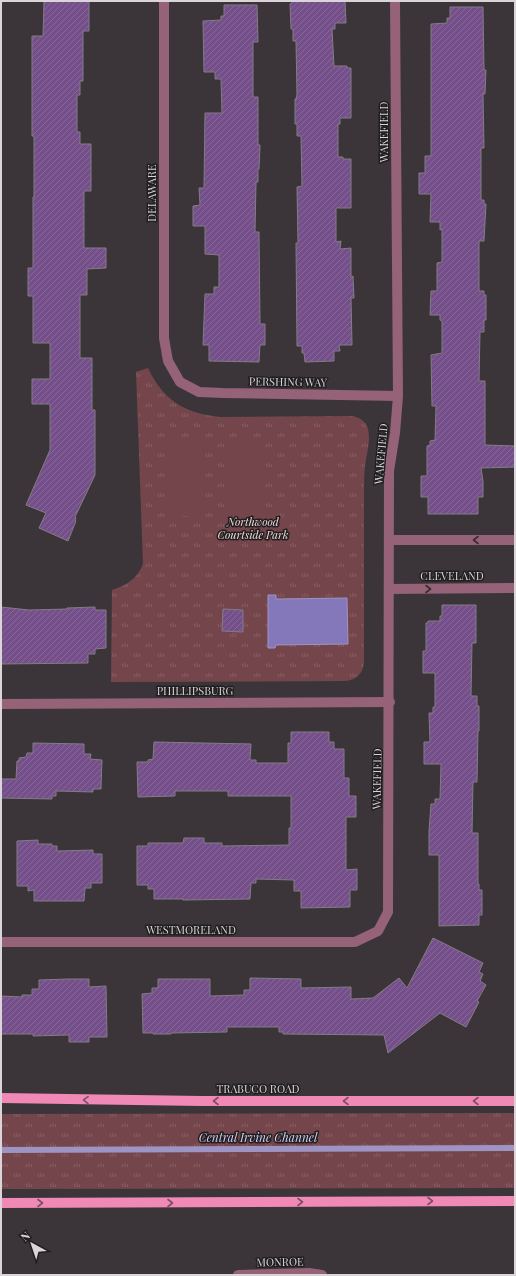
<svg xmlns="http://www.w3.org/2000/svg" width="516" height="1276" viewBox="0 0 516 1276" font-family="'Playfair Display',serif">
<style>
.grass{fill:url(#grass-tufts)}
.garden{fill:#74464b}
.water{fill:#8578ba;stroke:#9e94c3}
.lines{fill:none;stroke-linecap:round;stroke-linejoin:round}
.stream{stroke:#9e94c3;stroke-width:6}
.building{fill:url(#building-hatch);stroke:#827d85}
.minor{stroke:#956277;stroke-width:10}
.major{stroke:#f089b6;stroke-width:10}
.oneway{stroke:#382c31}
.oneway2{stroke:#7e4e64}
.labels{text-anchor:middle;stroke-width:3;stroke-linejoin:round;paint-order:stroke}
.street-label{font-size:11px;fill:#d9d5d8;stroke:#211e20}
.park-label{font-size:11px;font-style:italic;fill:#f3dcdd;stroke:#211e20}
.water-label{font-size:12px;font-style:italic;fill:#d2ccf2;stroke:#211e20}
</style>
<defs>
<pattern id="grass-tufts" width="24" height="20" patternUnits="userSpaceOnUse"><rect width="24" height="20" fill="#74464b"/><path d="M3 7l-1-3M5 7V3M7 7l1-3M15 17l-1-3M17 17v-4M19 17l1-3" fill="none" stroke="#876064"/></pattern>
<pattern id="building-hatch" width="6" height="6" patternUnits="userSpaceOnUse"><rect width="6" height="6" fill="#744f89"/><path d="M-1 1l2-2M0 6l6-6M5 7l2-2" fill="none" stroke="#876799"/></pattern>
</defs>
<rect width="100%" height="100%" fill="#3b353a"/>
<g class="grass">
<path d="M148 368C163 400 185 414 221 417L352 416C378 421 367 448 365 466 364 475 364 483 364 492V662C363 674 356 681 343 681L111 682 112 590C127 585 137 579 143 564L136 372Z"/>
<polygon points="515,1113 515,1188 1,1189 1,1114"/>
</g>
<g class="garden">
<polygon points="169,441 203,441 202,516 168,516"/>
<polygon points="227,442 261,442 260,517 226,517"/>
</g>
<polygon class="water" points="268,595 276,595 276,599 347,598 348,644 276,645 275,648 268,648"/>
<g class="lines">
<polyline class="stream" points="1,1150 515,1148"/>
</g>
<g class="building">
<polygon points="44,1 89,1 89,31 83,31 83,81 80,81 80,95 77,95 77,132 80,132 80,144 91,144 91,191 84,191 84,248 106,248 106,268 87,269 87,295 80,295 80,358 92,358 92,410 95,410 95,475 75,517 76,518 75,520 76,521 68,541 39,528 46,513 26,505 50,450 50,404 32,404 32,379 50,379 50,343 33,343 33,296 28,296 28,268 33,268 33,197 34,197 34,136 32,136 32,36 43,36"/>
<polygon points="292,1 345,1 346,23 335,23 335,29 332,29 334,66 347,66 347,68 351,68 351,118 340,118 340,124 338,124 338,157 343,157 343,159 351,159 351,208 336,208 336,242 341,241 340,249 351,248 351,277 353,276 354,298 351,298 352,345 339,345 340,351 334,351 334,361 305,362 304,353 302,353 302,346 297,346 296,243 298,243 297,187 302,186 301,136 297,136 297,124 295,124 295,99 296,99 297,95 296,41 293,41 293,29 291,29 290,4 292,3"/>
<polygon points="224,5 257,5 258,42 253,42 253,97 258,97 258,145 260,145 259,169 258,170 258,182 256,182 255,232 259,232 260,324 265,324 265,345 260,345 259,362 209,361 209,345 203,345 205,294 214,294 214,287 219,287 219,255 205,254 205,226 193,226 193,206 200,205 199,188 204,188 205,113 222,113 221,79 215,79 215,72 204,72 203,21 221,20 221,16 224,16"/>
<polygon points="450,7 483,7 484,70 486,70 485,94 483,94 484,148 481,148 481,200 484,200 484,204 486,204 484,241 479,241 479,291 484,291 484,295 486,295 486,320 484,320 484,332 480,332 479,381 485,381 485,445 515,446 515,467 481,468 483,481 483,497 478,497 478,514 428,514 428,497 421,497 421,476 427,476 427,446 430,445 430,441 435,440 436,406 432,406 431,355 442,353 442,321 440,320 440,315 430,315 431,291 437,291 437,263 442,262 442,229 440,230 440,222 430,222 431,194 419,194 419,173 425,173 425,156 431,156 431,24 447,23 447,18 450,18"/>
<polygon points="442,605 476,605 476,643 472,643 471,696 477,696 477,706 479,706 479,731 478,731 477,782 473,782 472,833 478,833 478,884 479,884 479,890 482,890 482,915 479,915 479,925 439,926 439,855 429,855 429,831 431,804 435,804 435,799 440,799 441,764 424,764 424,742 430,742 429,713 433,713 433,707 435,707 435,673 423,673 423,651 426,651 426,623 428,623 428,621 440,621 440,616 442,616"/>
<polygon points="1,607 29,610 67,609 67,608 95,607 95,610 106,610 106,648 95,649 95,654 88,654 88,663 1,664"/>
<polygon points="223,609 243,610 243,632 222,631"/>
<polygon points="291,732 329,732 329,742 334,742 334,749 344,749 344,778 349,778 349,796 356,796 356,817 346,817 346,870 357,869 357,890 350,890 350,907 301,908 301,891 294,891 294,880 256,879 256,883 251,883 250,899 183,900 183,899 154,899 154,889 148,889 148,885 137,885 137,846 148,846 148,843 183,843 184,838 204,838 204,843 222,843 222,846 289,845 289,828 291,828 291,796 228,796 228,791 175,791 175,796 138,797 137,762 148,762 148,760 153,759 154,742 251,744 250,760 256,760 256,763 288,763 288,743 291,743"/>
<polygon points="33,743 84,744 84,754 91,754 90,759 102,760 101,789 93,789 93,792 56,791 56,796 52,796 52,799 1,798 1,779 16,779 17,761 19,761 19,758 26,757 27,753 33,753"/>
<polygon points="38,840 38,844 52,844 52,846 57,846 57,851 93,850 93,854 102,854 102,883 91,883 91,888 85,888 84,901 34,901 34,890 28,891 28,886 17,886 17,841"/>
<polygon points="433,938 483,963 479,972 483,974 480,981 486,985 477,1001 479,1002 466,1027 440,1013 388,1053 384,1035 283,1034 283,1032 279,1032 279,1027 227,1027 227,1032 171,1033 171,1034 153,1034 153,1033 143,1033 142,994 152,993 152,988 158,988 158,979 210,979 210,996 244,995 244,990 250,990 250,978 301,979 301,988 351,987 351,999 373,998 399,978 407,988"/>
<polygon points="68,979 89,979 89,987 106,986 107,1037 89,1037 89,1042 69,1042 69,1035 33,1036 33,1034 1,1034 1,996 22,997 22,995 32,995 32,989 39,989 39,980"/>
</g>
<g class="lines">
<g class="minor">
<polyline points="164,1 164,338 168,361 180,382 199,392 223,393 398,396"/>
<polyline points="390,540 515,540"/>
<polyline points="389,589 515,588"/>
<polyline points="1,704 390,702"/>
<polyline points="1,942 355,942 378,931 388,912 389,471 395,433 398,396 395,1"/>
<polyline points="238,1275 309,1273 322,1275"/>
</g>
<g class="major">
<polyline points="1,1098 202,1101 515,1101"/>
<polyline points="1,1203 515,1201"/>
</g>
</g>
<defs><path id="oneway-chevron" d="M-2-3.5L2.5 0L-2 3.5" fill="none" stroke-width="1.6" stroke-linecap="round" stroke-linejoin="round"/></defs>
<g class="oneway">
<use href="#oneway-chevron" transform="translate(476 540) rotate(-180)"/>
<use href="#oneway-chevron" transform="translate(428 589)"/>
</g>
<g class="oneway2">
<use href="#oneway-chevron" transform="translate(86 1100) rotate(-179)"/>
<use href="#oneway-chevron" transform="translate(216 1101) rotate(180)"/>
<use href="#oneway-chevron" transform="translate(346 1101) rotate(180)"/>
<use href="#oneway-chevron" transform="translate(476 1101) rotate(180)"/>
<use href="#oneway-chevron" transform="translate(430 1201)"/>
<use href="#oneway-chevron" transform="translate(300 1202)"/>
<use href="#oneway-chevron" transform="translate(40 1203)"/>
<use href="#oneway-chevron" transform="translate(170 1203)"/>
</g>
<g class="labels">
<g class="street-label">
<text transform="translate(384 132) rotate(-90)" y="4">WAKEFIELD</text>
<text transform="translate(152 193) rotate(-90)" y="4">DELAWARE</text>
<text transform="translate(288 382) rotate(1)" y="4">PERSHING WAY</text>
<text transform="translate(381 454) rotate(-85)" y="4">WAKEFIELD</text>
<text x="452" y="580">CLEVELAND</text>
<text x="195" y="695">PHILLIPSBURG</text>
<text transform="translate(377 779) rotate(-89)" y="4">WAKEFIELD</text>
<text x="191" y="934">WESTMORELAND</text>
<text x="258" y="1093">TRABUCO ROAD</text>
<text transform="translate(280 1262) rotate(-1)" y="4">MONROE</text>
</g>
<g class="park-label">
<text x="253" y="526">Northwood<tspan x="253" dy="13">Courtside Park</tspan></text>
</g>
<g class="water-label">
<text x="258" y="1142">Central Irvine Channel</text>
</g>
</g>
<rect width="516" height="1276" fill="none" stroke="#d9d5d8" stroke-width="4"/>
<g transform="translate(32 1244) rotate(320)" stroke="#211e20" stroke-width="3" paint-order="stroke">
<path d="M0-3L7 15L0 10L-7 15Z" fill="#d9d5d8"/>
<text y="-6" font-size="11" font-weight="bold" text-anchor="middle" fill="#d9d5d8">N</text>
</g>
</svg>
